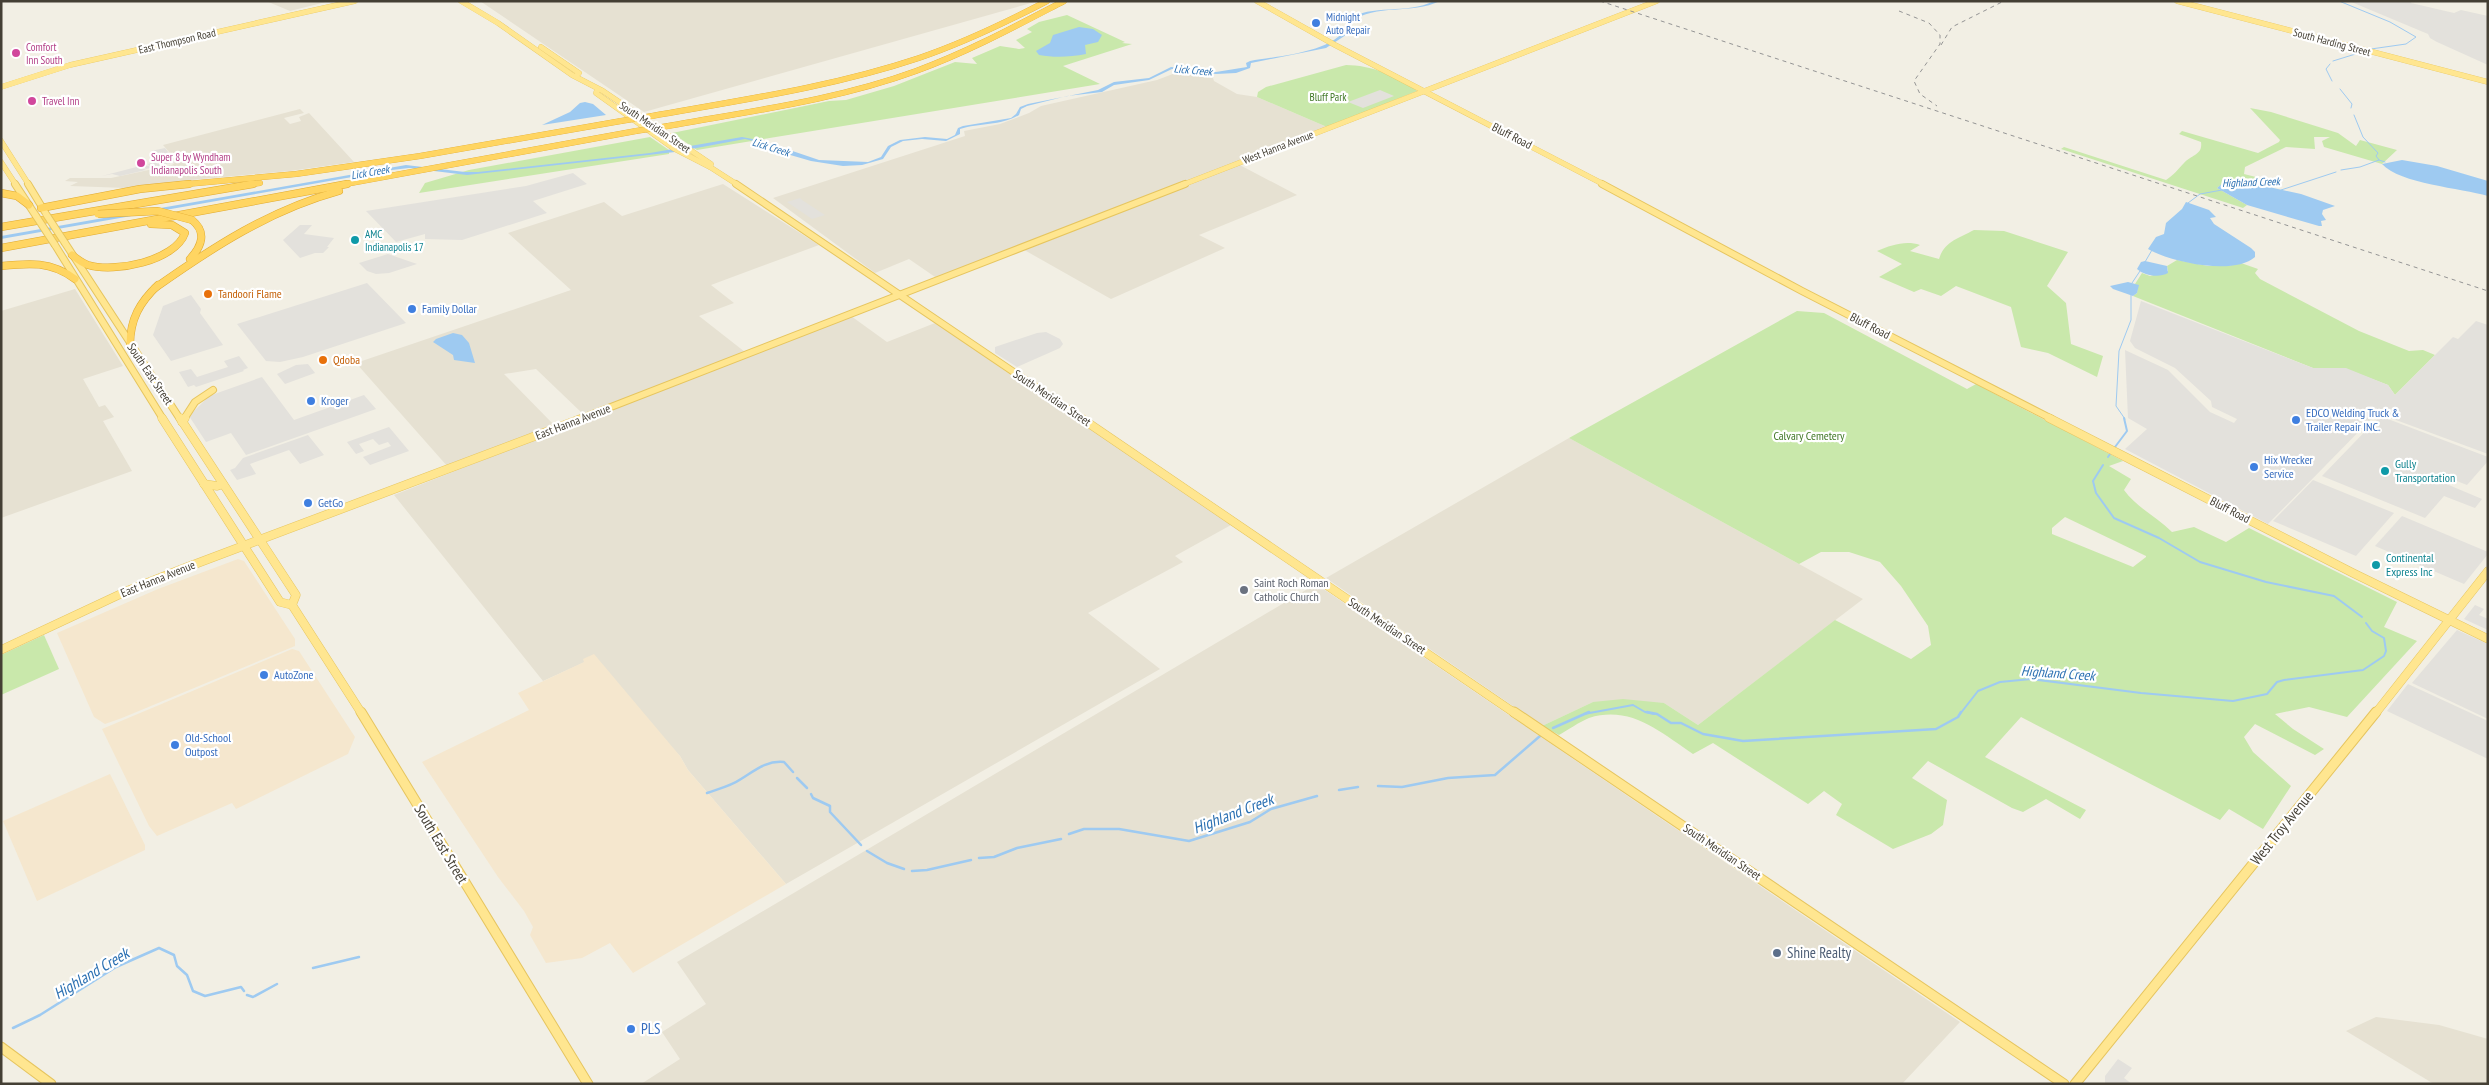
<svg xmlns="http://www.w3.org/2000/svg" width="2489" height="1085" viewBox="0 0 2489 1085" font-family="'PT Sans Narrow',sans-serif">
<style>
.residential{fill:#e6e1d2}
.commercial{fill:#f5e7ce}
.green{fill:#c9e8ab;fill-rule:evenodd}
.parking{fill:#e3e1dc}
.water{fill:#9ecaf1}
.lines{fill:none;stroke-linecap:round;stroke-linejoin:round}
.stream-far2{stroke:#9ecaf1;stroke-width:1}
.stream-far1{stroke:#9ecaf1;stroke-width:2}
.stream{stroke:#9ecaf1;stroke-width:2.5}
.major-far3-casing{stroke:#e6c55f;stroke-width:5.5}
.major-far2-casing{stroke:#e6c55f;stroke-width:8}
.major-far1-casing{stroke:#e6c55f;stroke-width:9}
.major-casing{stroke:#e6c55f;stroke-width:11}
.highway-far1-casing{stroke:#e0aa30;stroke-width:6}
.highway-casing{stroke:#e0aa30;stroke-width:8}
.major-far3{stroke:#ffe690;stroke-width:5}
.major-far2{stroke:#ffe690;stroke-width:6}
.major-far1{stroke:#ffe690;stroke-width:8}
.major{stroke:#ffe690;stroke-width:9}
.highway-far1{stroke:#ffd562;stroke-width:5.5}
.highway{stroke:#ffd562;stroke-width:7}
.rail{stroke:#949494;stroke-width:1;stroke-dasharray:4 4;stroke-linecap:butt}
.major-bridge-casing{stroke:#e6c55f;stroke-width:8;stroke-linecap:butt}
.highway-bridge-far1-casing{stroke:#e0aa30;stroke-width:6;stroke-linecap:butt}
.highway-bridge-casing{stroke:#e0aa30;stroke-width:8;stroke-linecap:butt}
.major-bridge{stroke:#ffe690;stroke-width:6}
.highway-bridge-far1{stroke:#ffd562;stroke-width:5.5}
.highway-bridge{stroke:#ffd562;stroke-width:7}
.shop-dot{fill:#3f7fe0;stroke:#fff;stroke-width:2}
.hotel-dot{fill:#d1479c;stroke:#fff;stroke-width:2}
.culture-dot{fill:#0f9aa8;stroke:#fff;stroke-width:2}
.food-dot{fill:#e8710a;stroke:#fff;stroke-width:2}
.worship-dot{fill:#6b7280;stroke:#fff;stroke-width:2}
.service-dot{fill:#5c6f8a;stroke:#fff;stroke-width:2}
.labels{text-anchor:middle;stroke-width:4.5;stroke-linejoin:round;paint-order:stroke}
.far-shop-label{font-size:11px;fill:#366cbe;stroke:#fff;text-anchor:start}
.far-street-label{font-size:11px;fill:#443f34;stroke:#fff}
.far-hotel-label{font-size:11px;fill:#b23c85;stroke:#fff;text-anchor:start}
.far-water-label{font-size:11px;font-style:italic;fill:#2b70b2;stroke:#fff}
.far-park-label{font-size:11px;fill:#407726;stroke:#fff}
.far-culture-label{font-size:11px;fill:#0d838f;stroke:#fff;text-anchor:start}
.street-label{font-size:12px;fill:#443f34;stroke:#fff}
.food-label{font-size:12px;fill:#c56008;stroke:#fff;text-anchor:start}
.shop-label{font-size:12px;fill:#366cbe;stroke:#fff;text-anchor:start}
.park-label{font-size:12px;fill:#407726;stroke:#fff}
.culture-label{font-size:12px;fill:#0d838f;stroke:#fff;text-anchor:start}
.worship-label{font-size:12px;fill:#5b616d;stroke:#fff;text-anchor:start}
.water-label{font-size:14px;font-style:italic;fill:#2b70b2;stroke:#fff}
.near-street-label{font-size:15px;fill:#443f34;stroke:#fff}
.near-service-label{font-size:15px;fill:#4e5e75;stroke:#fff;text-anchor:start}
.near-shop-label{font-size:15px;fill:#366cbe;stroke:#fff;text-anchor:start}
.near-water-label{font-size:16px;font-style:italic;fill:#2b70b2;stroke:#fff}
</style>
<rect width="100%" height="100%" fill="#f2efe4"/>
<g class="residential">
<polygon points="266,1 330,1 290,11"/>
<polygon points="480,1 1038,1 644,112"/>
<polygon points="1178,72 1212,75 1214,81 1237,94 1257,97 1327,127 1236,163 1297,195 1199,235 1225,248 1111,299 1019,247 938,279 909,259 875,273 773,198 965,136 964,131 1000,124 1029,113 1041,106 1157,80"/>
<polygon points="300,109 304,113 284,118 290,124 301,121 299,117 309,113 354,162 290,171 169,182 167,184 126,188 70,186 78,182 65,181 70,178 111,178 172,165 177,161 163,145"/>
<polygon points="723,184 819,245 711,285 734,303 699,316 745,352 583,414 536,369 504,374 555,426 448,467 356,363 571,290 508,233 604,202 622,216"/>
<polygon points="75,289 123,366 83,379 99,407 105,405 114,417 103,421 132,471 1,518 1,311"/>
<polygon points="851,316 887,342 935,323 1231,525 1175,556 1183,562 1088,613 1160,669 786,884 688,770 680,756 583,660 585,662 543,681 394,495"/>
<polygon points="1569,438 1863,599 1698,725 1664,703 1593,702 1542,726 1326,578"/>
<polygon points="1316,584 1960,1022 1902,1084 641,1084 680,1059 662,1032 706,1004 677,962"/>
<polygon points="2376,1017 2439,1025 2488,1039 2488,1084 2434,1084 2346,1031"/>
</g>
<g class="commercial">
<polygon points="238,559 244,561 295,639 295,646 122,718 105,724 94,717 57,633 158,589"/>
<polygon points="292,649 299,651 355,737 348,754 236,809 232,803 157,836 149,826 102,729"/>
<polygon points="594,654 680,756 688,770 786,884 633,973 610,943 582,958 546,963 530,935 533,927 524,911 498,877 422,762 529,710 518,693 584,662 583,659"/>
<polygon points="110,774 145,845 145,850 37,901 3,821"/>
</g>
<g class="green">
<polygon points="1067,15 1125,42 1122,43 1132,44 1063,66 1100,84 697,150 672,133 829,101 846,100 894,86 955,62 977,64 972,58 1000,46 1019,49 1025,48 1016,40 1032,32 1027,29 1039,22"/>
<path d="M1346 65C1370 65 1399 76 1417 91L1327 127 1257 97 1258 92 1266 87Z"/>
<path d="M2250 108 2271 112 2338 133 2356 146 2360 140 2397 150 2382 164 2324 147 2322 141 2330 137H2314L2315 149 2286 147 2245 167 2244 174 2268 180C2251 188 2233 174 2217 188L2247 205 2243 208 2061 149 2064 147 2166 180C2174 175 2178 169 2184 163 2191 155 2203 155 2201 142L2179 134 2182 131 2258 153 2279 142 2280 140Z"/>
<polygon points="650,137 669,150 669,154 419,193 425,183 469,170"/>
<path d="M1974 230 2004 231 2068 252 2047 286 2066 303 2071 344 2103 356 2097 377 2048 353 2021 347 2011 307 1956 286 1941 296 1921 289 1914 292 1879 277 1902 264 1877 251C1891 245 1906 240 1920 245L1910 251 1939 259C1944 242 1959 238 1974 230Z"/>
<polygon points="2177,260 2208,266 2227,266 2241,263 2258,269 2255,273 2260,279 2359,331 2409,351 2423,350 2435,355 2395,395 2388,385 2346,369 2313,368 2133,296 2137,293 2138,286 2135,284 2142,273 2150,276 2168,271 2167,266"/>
<path d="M1797 311 1824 313 1967 389 1976 384 2123 461 2109 466 2131 479 2124 490C2137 508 2157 517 2172 532L2194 527 2226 542 2249 528 2397 602 2384 627 2417 641 2347 717 2309 707 2275 714 2293 729 2324 749 2315 755 2255 724 2244 737 2253 752 2291 786 2263 829 2229 809 2220 820 2021 717 1985 757 2086 810 2080 819 2046 799 2023 812 2012 808 1928 761 1912 778 1947 800 1943 825 1931 834 1893 849 1836 815 1842 804 1824 791 1808 804 1713 743 1693 754C1660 732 1631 705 1589 718 1579 722 1568 730 1559 735L1542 726 1593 702 1623 699 1664 703 1698 725 1835 620 1911 659 1931 645 1928 626 1901 586 1880 562 1849 552H1821L1799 564 1569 438ZM2065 517 2146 556V557L2133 567 2052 534V528Z"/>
<polygon points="44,635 59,669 1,695 1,655"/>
</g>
<g class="parking">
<polygon points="2349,1 2412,1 2411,3 2454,13 2461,10 2488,16 2488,65 2437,42 2430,38 2428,34"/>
<polygon points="1380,90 1394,96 1363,108 1348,102"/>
<polygon points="165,148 176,162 146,169 144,167 142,168 146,170 120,176 112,174 102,176 144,165 149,166 148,164 159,161 168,161 166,160 160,161 151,151"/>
<polygon points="573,173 587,184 533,201 547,213 462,240 425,239 425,234 396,242 366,211 526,186"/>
<polygon points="800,198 802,200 825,215 812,219 787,202"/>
<polygon points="300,225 312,225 304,234 334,238 327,247 329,247 323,253 315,253 300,258 283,240"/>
<polygon points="388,254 417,264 389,273 376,274 367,271 359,263"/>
<polygon points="367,283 406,323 303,357 280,362 266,361 237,324"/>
<polygon points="191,295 201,309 200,313 223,345 171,361 153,335 163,306"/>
<polygon points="2141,301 2313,368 2346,368 2388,385 2395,395 2453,337 2458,339 2476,321 2488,325 2488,454 2377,413 2268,524 2125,449 2147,429 2128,418 2125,350 2168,370 2210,412 2234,423 2237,419 2212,407 2211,401 2175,368 2135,348 2130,341"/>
<polygon points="1046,332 1060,339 1063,344 1060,348 1017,367 995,353 995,347 1037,333"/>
<polygon points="239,356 248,368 243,370 244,371 196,387 194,385 188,387 179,372 191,369 197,377 228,367 224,361"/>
<polygon points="308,364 315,373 285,384 277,374 296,365"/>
<polygon points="262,377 294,420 364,395 376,409 246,455 231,433 206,442 189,416 209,396"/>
<polygon points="2380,416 2488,457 2488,461 2467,485 2449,478 2444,483 2482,499 2475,508 2444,496 2425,518 2322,476"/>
<polygon points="389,427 409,451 370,465 363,457 391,446 388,442 379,445 373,439 359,444 364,451 356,454 347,442"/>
<polygon points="308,435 324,455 300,464 289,450 250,464 256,474 237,480 230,470 235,468 243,458"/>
<polygon points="2313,480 2394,513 2356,556 2273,521"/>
<polygon points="2402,516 2488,552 2488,554 2464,584 2375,546"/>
<polygon points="2475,605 2484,609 2479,615 2488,619 2488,630 2464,619"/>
<polygon points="2457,630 2488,644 2488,719 2412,683"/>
<polygon points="2408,684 2488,721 2488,759 2387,711"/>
<polygon points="2118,1059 2132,1068 2124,1078 2132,1084 2105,1084 2105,1076"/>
</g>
<g class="water">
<path d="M1434 1H1440C1411 15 1377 3 1350 22L1349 33 1326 48 1251 63 1250 68 1236 73 1216 74 1172 69 1149 80 1114 85 1102 92 1067 96 1027 106 1021 109 1019 115C1001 126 980 123 960 129V134L946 141 922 139 903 141 891 147 883 159 862 165 843 166 811 161 780 152 757 142 745 139 675 152 467 175 409 168 392 170 1 239V236L406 165 465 172H478L650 153 742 137 763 141 819 160 868 162 881 157 888 146 900 140 925 137 947 139 955 135 958 128 963 126 1011 118 1016 114 1020 107 1028 104 1098 90 1114 82 1149 78 1171 67 1216 72 1247 67 1246 63 1250 61C1277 56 1334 53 1347 26L1346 20C1373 3 1406 15 1434 1Z"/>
<path d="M1079 27 1093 29 1102 35 1098 42 1085 45 1086 54C1070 57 1055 58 1039 55L1036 51 1050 43 1053 35Z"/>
<polygon points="585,102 593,104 606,115 542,125 570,112 580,103"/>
<path d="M2402 160 2437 166 2488 181V196C2461 188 2400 184 2382 164Z"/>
<polygon points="2242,181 2301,194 2335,206 2323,210 2322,214 2326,220 2321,221 2322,226 2319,226 2247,205 2217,188 2223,183"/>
<path d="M2186 202 2209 210 2216 217 2210 218 2214 224 2251 248 2255 252V257C2234 276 2170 262 2148 249L2156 237 2164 234 2166 223 2182 209Z"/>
<path d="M2145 261 2167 266 2168 273C2159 278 2145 276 2137 269L2141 262Z"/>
<polygon points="2128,282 2139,285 2137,293 2133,296 2113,289 2110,286"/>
<polygon points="453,333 462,335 469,343 475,363 454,360 453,355 433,342 436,339"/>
</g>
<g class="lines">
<g class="stream-far2">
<polyline points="2339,1 2390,22 2416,37 2406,44 2371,49"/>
<polyline points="2333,61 2362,52"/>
<polyline points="2330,64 2326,69 2332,81"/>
<polyline points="2340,89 2352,104 2351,108"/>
<polyline points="2379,160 2385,162"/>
<polyline points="2341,170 2360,167 2379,160 2376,156 2378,153 2363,137 2354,115"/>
<polyline points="2281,190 2336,172"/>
<polyline points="2188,203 2200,194 2222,190"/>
<polyline points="2145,262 2152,250"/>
<polyline points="2132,283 2140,271"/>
<polyline points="2125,419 2116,406 2119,351 2131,320 2131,295"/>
</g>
<g class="stream-far1">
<polyline points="2115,447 2127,431 2124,418"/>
<polyline points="2108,457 2110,454"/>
<polyline points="2103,465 2093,481 2096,493 2114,518 2159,538 2200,562 2266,582 2334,596 2362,617"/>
<polyline points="1584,714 1633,705 1645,712 1654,714"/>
<polyline points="1960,714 1978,691 2000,682 2031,679 2141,693 2233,701 2267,694 2277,682 2284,680 2363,670 2384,656 2386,651 2384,638 2372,631 2366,623"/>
</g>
<g class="stream">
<polyline points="1647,712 1657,714 1671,723 1681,723 1703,734 1743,741 1936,729 1958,717 1961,712"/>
<polyline points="1553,728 1589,712"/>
<polyline points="797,778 807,788"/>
<polyline points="1378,786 1402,787 1448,778 1495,775 1540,736"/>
<polyline points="1339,790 1358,787"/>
<path d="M707 793C718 789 731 786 741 779 754 771 767 760 784 762L793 772"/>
<polyline points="811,794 813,798 830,806 830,812 861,845"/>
<polyline points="1069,834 1084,829 1119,829 1189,841 1250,822 1271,809 1317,796"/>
<polyline points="867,851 887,863 904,869"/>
<polyline points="979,858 994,857 1017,848 1061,839"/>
<polyline points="912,871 927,870 971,860"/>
<polyline points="313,968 359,957"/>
<polyline points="247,995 253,997 277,984"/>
<polyline points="13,1028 40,1015 116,967 159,948 174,955 177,966 187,975 193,991 205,996 241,987 244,991"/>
</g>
<g class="major-far3-casing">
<g id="major-far3">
<polyline points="461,1 498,23 572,75 603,91 711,164 710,167"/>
<polyline points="1257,1 1335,45 1605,185"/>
<polyline points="2177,1 2488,82"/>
<polyline points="541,47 579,73 577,75"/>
<polyline points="1,87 70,65 355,1"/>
<polyline points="597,90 596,93 673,148 710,167 738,185"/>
<polyline points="1,141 29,185"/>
<polyline points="1,162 16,185"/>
<polyline points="1182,185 1657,1"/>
</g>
</g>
<g class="major-far2-casing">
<g id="major-far2">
<polyline points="15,184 36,216"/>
<polyline points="28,184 45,212"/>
<polyline points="736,184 1083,419"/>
<polyline points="1602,184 1802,291 2052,419"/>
<polyline points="65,243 180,419"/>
<polyline points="55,245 163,419"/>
<polyline points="184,419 195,402 213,390"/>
<polyline points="580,419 1185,184"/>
</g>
</g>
<g class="major-far1-casing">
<g id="major-far1">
<polyline points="162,418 280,602 292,605 362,714"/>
<polyline points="180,418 296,595 292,605"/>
<polyline points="1081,418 1516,714"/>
<polyline points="2049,418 2353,573 2488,639"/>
<polyline points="182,422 185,418"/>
<polyline points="204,484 217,486 223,484"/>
<polyline points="1,650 127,591 182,569 583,418"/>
<polyline points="2375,714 2488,571"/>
</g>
</g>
<g class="major-casing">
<g id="major">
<polyline points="361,712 588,1084"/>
<polyline points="1514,712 2064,1084"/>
<polyline points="1,1047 51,1084"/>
<polyline points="2075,1084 2376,712"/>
</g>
</g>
<g class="highway-far1-casing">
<g id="highway-far1">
<path d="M652 116C742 100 832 87 919 58 963 43 1005 23 1047 1"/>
<path d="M668 126C751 111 837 100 916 71 968 52 1016 26 1064 1"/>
<polyline points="176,185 296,174 420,156 621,121"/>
<polyline points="245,185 260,183"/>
<polyline points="340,185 636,131"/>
</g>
</g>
<g class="highway-casing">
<g id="highway">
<polyline points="1,193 17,196 29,205"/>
<polyline points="41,208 140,189 189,184"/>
<polyline points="1,227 253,184"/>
<polyline points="1,248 347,184"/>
<path d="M72 255C77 259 82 263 88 265 115 273 175 261 185 233L172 225 151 224"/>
<path d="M190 259C202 246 207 232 192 220"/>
<path d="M1 266C29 263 51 261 75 279"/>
<path d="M155 288C213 247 270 210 339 191"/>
<path d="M130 345C130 319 140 302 158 285"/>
</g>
</g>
<use href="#major-far3" class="major-far3"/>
<use href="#major-far2" class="major-far2"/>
<use href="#major-far1" class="major-far1"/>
<use href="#major" class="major"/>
<use href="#highway-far1" class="highway-far1"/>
<use href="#highway" class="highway"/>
<g class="rail">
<polyline points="1600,1 2488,291"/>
<polyline points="1899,11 1929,23 1940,35 1940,44 1914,81 1920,94 1937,106"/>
<polyline points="1941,45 1952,27 2004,1"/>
</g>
<g class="major-bridge-casing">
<g id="major-bridge">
<polyline points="46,214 65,243"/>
<polyline points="36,216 55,245"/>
</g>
</g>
<g class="highway-bridge-far1-casing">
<g id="highway-bridge-far1">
<polyline points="621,121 652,116"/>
<polyline points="636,131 668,126"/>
</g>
</g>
<g class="highway-bridge-casing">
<polyline id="highway-bridge" points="98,214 158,211 192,220"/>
</g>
<use href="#major-bridge" class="major-bridge"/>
<use href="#highway-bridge-far1" class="highway-bridge-far1"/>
<use href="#highway-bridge" class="highway-bridge"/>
</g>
<g class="shop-dot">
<circle cx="1316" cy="23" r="5"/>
<circle cx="412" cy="309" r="5"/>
<circle cx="311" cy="401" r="5"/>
<circle cx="2296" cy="420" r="5"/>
<circle cx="2254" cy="467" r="5"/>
<circle cx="308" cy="503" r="5"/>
<circle cx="264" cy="675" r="5"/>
<circle cx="175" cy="745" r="5"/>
<circle cx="631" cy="1029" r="5"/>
</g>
<g class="hotel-dot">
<circle cx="16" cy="53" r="5"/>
<circle cx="32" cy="101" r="5"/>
<circle cx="141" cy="163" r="5"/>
</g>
<g class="culture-dot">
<circle cx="355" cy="240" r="5"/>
<circle cx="2385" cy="471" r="5"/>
<circle cx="2376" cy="565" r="5"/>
</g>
<g class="food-dot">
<circle cx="208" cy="294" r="5"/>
<circle cx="323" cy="360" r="5"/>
</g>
<circle class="worship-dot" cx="1244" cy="590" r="5"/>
<circle class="service-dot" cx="1777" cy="953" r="5"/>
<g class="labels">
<g class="far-shop-label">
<text x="1326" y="21">Midnight<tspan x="1326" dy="13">Auto Repair</tspan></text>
</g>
<g class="far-street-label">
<text transform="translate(177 41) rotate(-13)" y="4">East Thompson Road</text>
<text transform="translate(2332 42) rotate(15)" y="4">South Harding Street</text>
<text transform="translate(655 127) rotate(34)" y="4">South Meridian Street</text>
<text transform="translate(1278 147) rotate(-21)" y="4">West Hanna Avenue</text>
</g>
<g class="far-hotel-label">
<text x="26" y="51">Comfort<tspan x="26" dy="13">Inn South</tspan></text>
<text x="42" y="105">Travel Inn</text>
<text x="151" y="161">Super 8 by Wyndham<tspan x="151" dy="13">Indianapolis South</tspan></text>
</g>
<g class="far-water-label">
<text transform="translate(1193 70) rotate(5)" y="4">Lick Creek</text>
<text transform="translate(771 147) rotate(17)" y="4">Lick Creek</text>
<text transform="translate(370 172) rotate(-10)" y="4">Lick Creek</text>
<text transform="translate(2251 182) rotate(-2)" y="4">Highland Creek</text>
</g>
<g class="far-park-label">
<text x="1328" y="101">Bluff Park</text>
</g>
<g class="far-culture-label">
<text x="365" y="238">AMC<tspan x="365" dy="13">Indianapolis 17</tspan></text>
</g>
<g class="street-label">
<text transform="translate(1512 136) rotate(27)" y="4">Bluff Road</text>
<text transform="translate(1870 326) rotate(27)" y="4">Bluff Road</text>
<text transform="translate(150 374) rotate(56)" y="4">South East Street</text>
<text transform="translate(1052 398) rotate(34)" y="4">South Meridian Street</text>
<text transform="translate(573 422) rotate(-21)" y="4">East Hanna Avenue</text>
<text transform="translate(2230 510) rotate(27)" y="4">Bluff Road</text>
<text transform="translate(158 579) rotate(-22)" y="4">East Hanna Avenue</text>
<text transform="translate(1387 626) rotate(34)" y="4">South Meridian Street</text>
<text transform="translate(1722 852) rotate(34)" y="4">South Meridian Street</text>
</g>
<g class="food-label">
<text x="218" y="298">Tandoori Flame</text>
<text x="333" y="364">Qdoba</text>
</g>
<g class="shop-label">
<text x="422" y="313">Family Dollar</text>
<text x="321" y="405">Kroger</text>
<text x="2306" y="417">EDCO Welding Truck &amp;<tspan x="2306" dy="14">Trailer Repair INC.</tspan></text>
<text x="2264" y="464">Hix Wrecker<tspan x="2264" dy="14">Service</tspan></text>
<text x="318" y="507">GetGo</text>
<text x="274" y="679">AutoZone</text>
<text x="185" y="742">Old-School<tspan x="185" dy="14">Outpost</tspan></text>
</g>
<g class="park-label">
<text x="1809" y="440">Calvary Cemetery</text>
</g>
<g class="culture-label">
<text x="2395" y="468">Gully<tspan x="2395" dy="14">Transportation</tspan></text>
<text x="2386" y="562">Continental<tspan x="2386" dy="14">Express Inc</tspan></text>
</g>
<g class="worship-label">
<text x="1254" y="587">Saint Roch Roman<tspan x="1254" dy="14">Catholic Church</tspan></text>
</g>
<g class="water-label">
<text transform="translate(2058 673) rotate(4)" y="5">Highland Creek</text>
</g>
<g class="near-street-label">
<text transform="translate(2282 828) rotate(-51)" y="5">West Troy Avenue</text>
<text transform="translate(441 844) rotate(59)" y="5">South East Street</text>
</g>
<g class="near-service-label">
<text x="1787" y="958">Shine Realty</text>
</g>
<g class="near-shop-label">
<text x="641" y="1034">PLS</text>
</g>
<g class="near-water-label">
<text transform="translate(1233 813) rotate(-21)" y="6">Highland Creek</text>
<text transform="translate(91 973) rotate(-31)" y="6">Highland Creek</text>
</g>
</g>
<rect width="2489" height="1085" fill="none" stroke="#443f34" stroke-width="5"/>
</svg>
